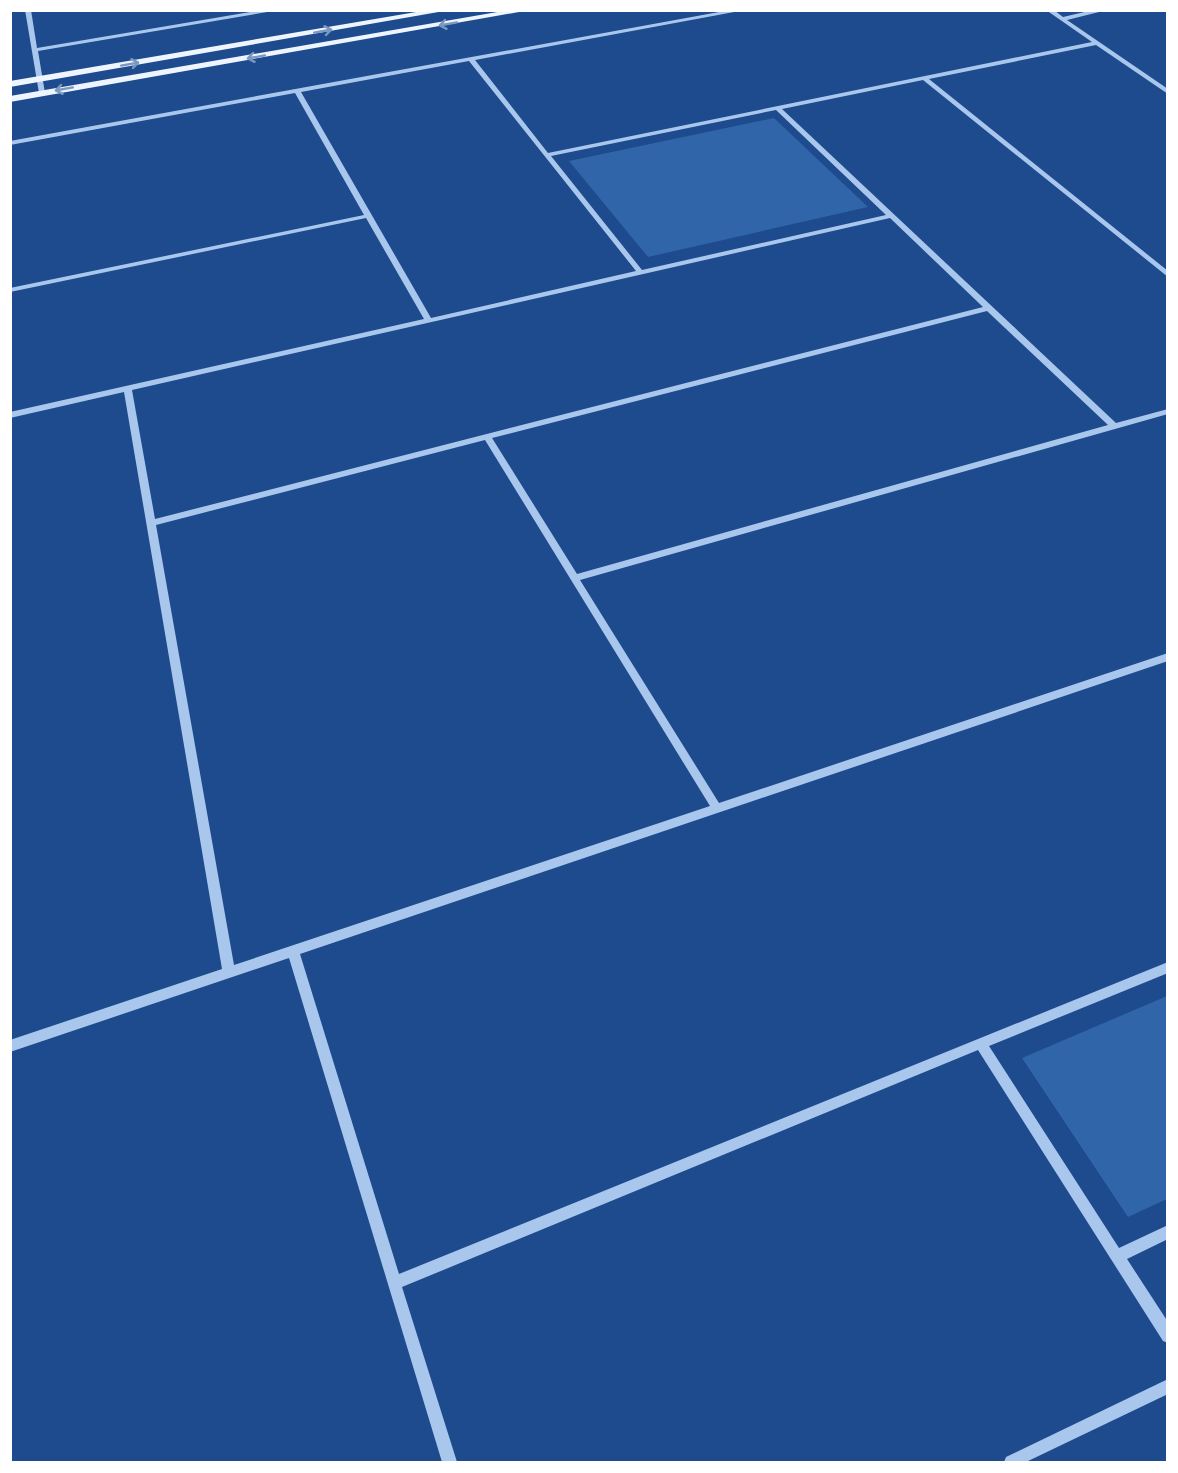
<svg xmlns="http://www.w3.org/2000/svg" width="1178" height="1473" viewBox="0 0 1178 1473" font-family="'Sofia Sans Condensed',sans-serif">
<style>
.green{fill:#3065aa}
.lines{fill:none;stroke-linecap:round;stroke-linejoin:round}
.minor{fill:#a9c7ed;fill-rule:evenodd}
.major{fill:#eff5ff;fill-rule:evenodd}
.oneway{stroke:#7b98c0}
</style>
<rect width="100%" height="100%" fill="#1d4b8d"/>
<g class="green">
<polygon points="774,118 868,207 648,257 569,161"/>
<polygon points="1167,996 1167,1199 1128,1217 1022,1058"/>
</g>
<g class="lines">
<g class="minor">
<polygon points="25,10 31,10 37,48 262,10 279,10 38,51 45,93 42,95 39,93"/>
<path d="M730 10H745L475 60 548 153 1092 42 1046 10H1054L1063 17 1093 10H1107L1067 20 1168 89V94L1096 45 929 79 1168 271V277L923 80 782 109 1116 423 1168 409V414L580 580 719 803 1168 653V661L300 954 399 1274 1168 962V973L989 1046 1119 1248 1168 1225V1239L1127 1259 1168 1322V1343L1163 1341 978 1050 402 1287 457 1462H442L289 958 10 1052V1040L222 969 124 392 10 418V412L424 319 366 218 10 292V288L364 215 295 93 10 145V141ZM469 61 636 271 431 318 301 92ZM776 110 886 215 642 270 551 156ZM890 218 983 307 155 519 132 390ZM987 311 1108 425 577 574 492 438ZM485 440 710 806 234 965 156 525Z"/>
<polygon points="1168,1379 1168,1394 1026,1462 1004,1462 1006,1457"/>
</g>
<g class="major">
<polygon points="428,10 450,10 10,87 10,81"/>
<polygon points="509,10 530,10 10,102 10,96"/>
</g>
</g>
<defs><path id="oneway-shaft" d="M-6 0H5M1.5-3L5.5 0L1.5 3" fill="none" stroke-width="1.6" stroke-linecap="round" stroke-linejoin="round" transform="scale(1.5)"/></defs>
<g class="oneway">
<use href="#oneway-shaft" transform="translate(448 24) rotate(170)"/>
<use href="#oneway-shaft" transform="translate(323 31) rotate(-10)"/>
<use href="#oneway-shaft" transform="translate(256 57) rotate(170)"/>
<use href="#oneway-shaft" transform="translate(130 64) rotate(-10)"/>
<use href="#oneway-shaft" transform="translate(64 89) rotate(170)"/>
</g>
<rect width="1178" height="1473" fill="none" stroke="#ffffff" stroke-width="24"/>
</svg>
